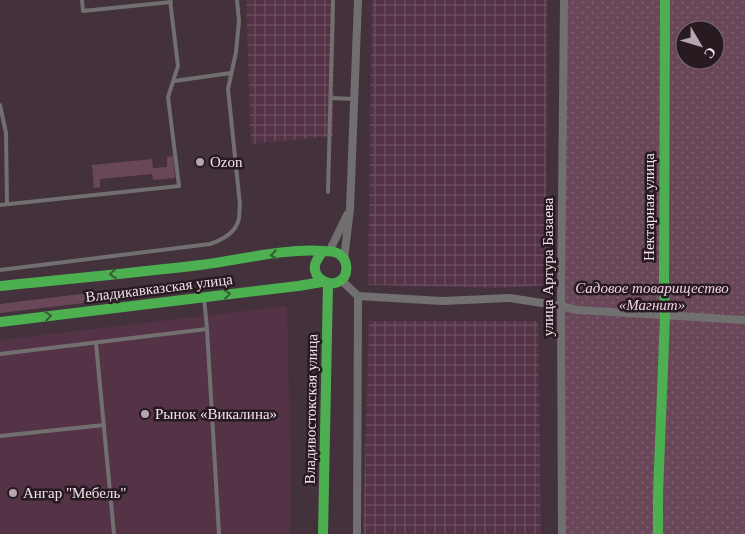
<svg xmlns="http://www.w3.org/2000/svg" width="745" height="534" viewBox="0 0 745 534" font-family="Georgia,serif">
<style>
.built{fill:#543346}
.industrial{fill:url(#industrial-grid)}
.grass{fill:#694759}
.garden{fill:url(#garden-dots);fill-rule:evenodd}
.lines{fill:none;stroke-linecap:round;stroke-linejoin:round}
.lane{stroke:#716f6f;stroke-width:4}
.street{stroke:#716f6f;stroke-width:8}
.fast{stroke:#4caf50;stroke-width:10}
.oneway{stroke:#385d36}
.poi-dot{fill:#b7a5af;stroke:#271a21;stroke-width:2}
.labels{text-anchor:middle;stroke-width:5;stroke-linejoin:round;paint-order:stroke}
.poi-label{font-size:15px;fill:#f6e3ed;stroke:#271a21;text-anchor:start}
.street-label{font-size:15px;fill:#f6e3ed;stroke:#271a21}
.park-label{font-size:15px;font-style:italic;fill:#f5cfe3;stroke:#271a21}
</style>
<defs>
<pattern id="industrial-grid" width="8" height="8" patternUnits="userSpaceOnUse" patternTransform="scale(1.25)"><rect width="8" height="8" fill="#543346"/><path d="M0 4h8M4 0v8" fill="none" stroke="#6d5061"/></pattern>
<pattern id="garden-dots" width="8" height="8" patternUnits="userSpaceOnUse" patternTransform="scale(1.25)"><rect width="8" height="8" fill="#694759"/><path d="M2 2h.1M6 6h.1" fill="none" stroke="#7f6171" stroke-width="1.8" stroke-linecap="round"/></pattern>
</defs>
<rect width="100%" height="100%" fill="#43323c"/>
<polygon class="built" points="287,306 291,488 290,534 0,534 0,340"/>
<g class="industrial">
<polygon points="246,0 335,0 333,136 251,144"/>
<polygon points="372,0 547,0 546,285 502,288 368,285"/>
<polygon points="369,321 538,321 541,534 363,534"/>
</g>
<g class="grass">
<polygon points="173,156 175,178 153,180 152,174 100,179 100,187 94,188 92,165 152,159 153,168 167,167 167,157"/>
<polygon points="192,280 193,290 0,313 0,304"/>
</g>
<path class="garden" d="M561 0H745V534H558ZM685 30H715V60H685Z"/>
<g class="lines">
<g class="lane">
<polyline points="82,0 83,11 171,2"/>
<polyline points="174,81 231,73"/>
<polyline points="331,98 354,99"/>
<polyline points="0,105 6,133 7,204"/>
<polyline points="328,192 333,0"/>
<polyline points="0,205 179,186 168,97 178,66 170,0"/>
<path d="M0 270 210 244C222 240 234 233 238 222 240 217 239 210 240 205L228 89 236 52 239 21 237 0"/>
<polyline points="207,329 219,534"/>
<polyline points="96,343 114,534"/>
<polyline points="0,354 207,329 204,297"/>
<polyline points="0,436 104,425"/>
</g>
<g class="street">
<polyline points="329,252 347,215"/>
<polyline points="344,259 350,209 358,0"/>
<polyline points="341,280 358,296 442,301 510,298 561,306 577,310 745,320"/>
<polyline points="357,534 358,296"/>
<polyline points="562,534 561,306 564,0"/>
</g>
<g class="fast">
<path d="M0 286C67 279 133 273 200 265 240 260 284 248 324 251 329 251 334 251 339 254 349 261 349 277 338 282 327 287 313 277 315 265 316 260 320 256 322 252"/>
<polyline points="0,322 298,286 322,282"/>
<polyline points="323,534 328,284"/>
<polyline points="658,534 658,494 665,316 664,287 665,0"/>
</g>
</g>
<defs><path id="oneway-chevron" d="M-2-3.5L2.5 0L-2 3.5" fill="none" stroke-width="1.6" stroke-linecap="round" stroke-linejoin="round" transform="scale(1.25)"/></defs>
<g class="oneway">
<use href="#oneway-chevron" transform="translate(274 255) rotate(172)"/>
<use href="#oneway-chevron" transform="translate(113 274) rotate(174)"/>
<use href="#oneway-chevron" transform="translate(227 294) rotate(-7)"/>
<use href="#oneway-chevron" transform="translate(48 316) rotate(-7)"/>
</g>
<g class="poi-dot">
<circle cx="200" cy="162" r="5"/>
<circle cx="145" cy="414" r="5"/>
<circle cx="13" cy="493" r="5"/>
</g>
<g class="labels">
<g class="poi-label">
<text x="210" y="167">Ozon</text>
<text x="155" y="419">Рынок «Викалина»</text>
<text x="23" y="498">Ангар "Мебель"</text>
</g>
<g class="street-label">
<text transform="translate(649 207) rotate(-90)" y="5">Нектарная улица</text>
<text transform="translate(548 267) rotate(-90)" y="5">улица Артура Базаева</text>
<text transform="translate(159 288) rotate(-7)" y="5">Владикавказская улица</text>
<text transform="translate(311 409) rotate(-89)" y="5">Владивостокская улица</text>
</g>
<g class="park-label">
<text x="652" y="293">Садовое товарищество<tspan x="652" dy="17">«Магнит»</tspan></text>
</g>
</g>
<g transform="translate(700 45) rotate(128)"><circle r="24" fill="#271a21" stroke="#7a6a73"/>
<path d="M0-4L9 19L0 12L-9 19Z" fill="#b7a5af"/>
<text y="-8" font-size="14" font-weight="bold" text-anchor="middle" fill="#f6e3ed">С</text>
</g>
</svg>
